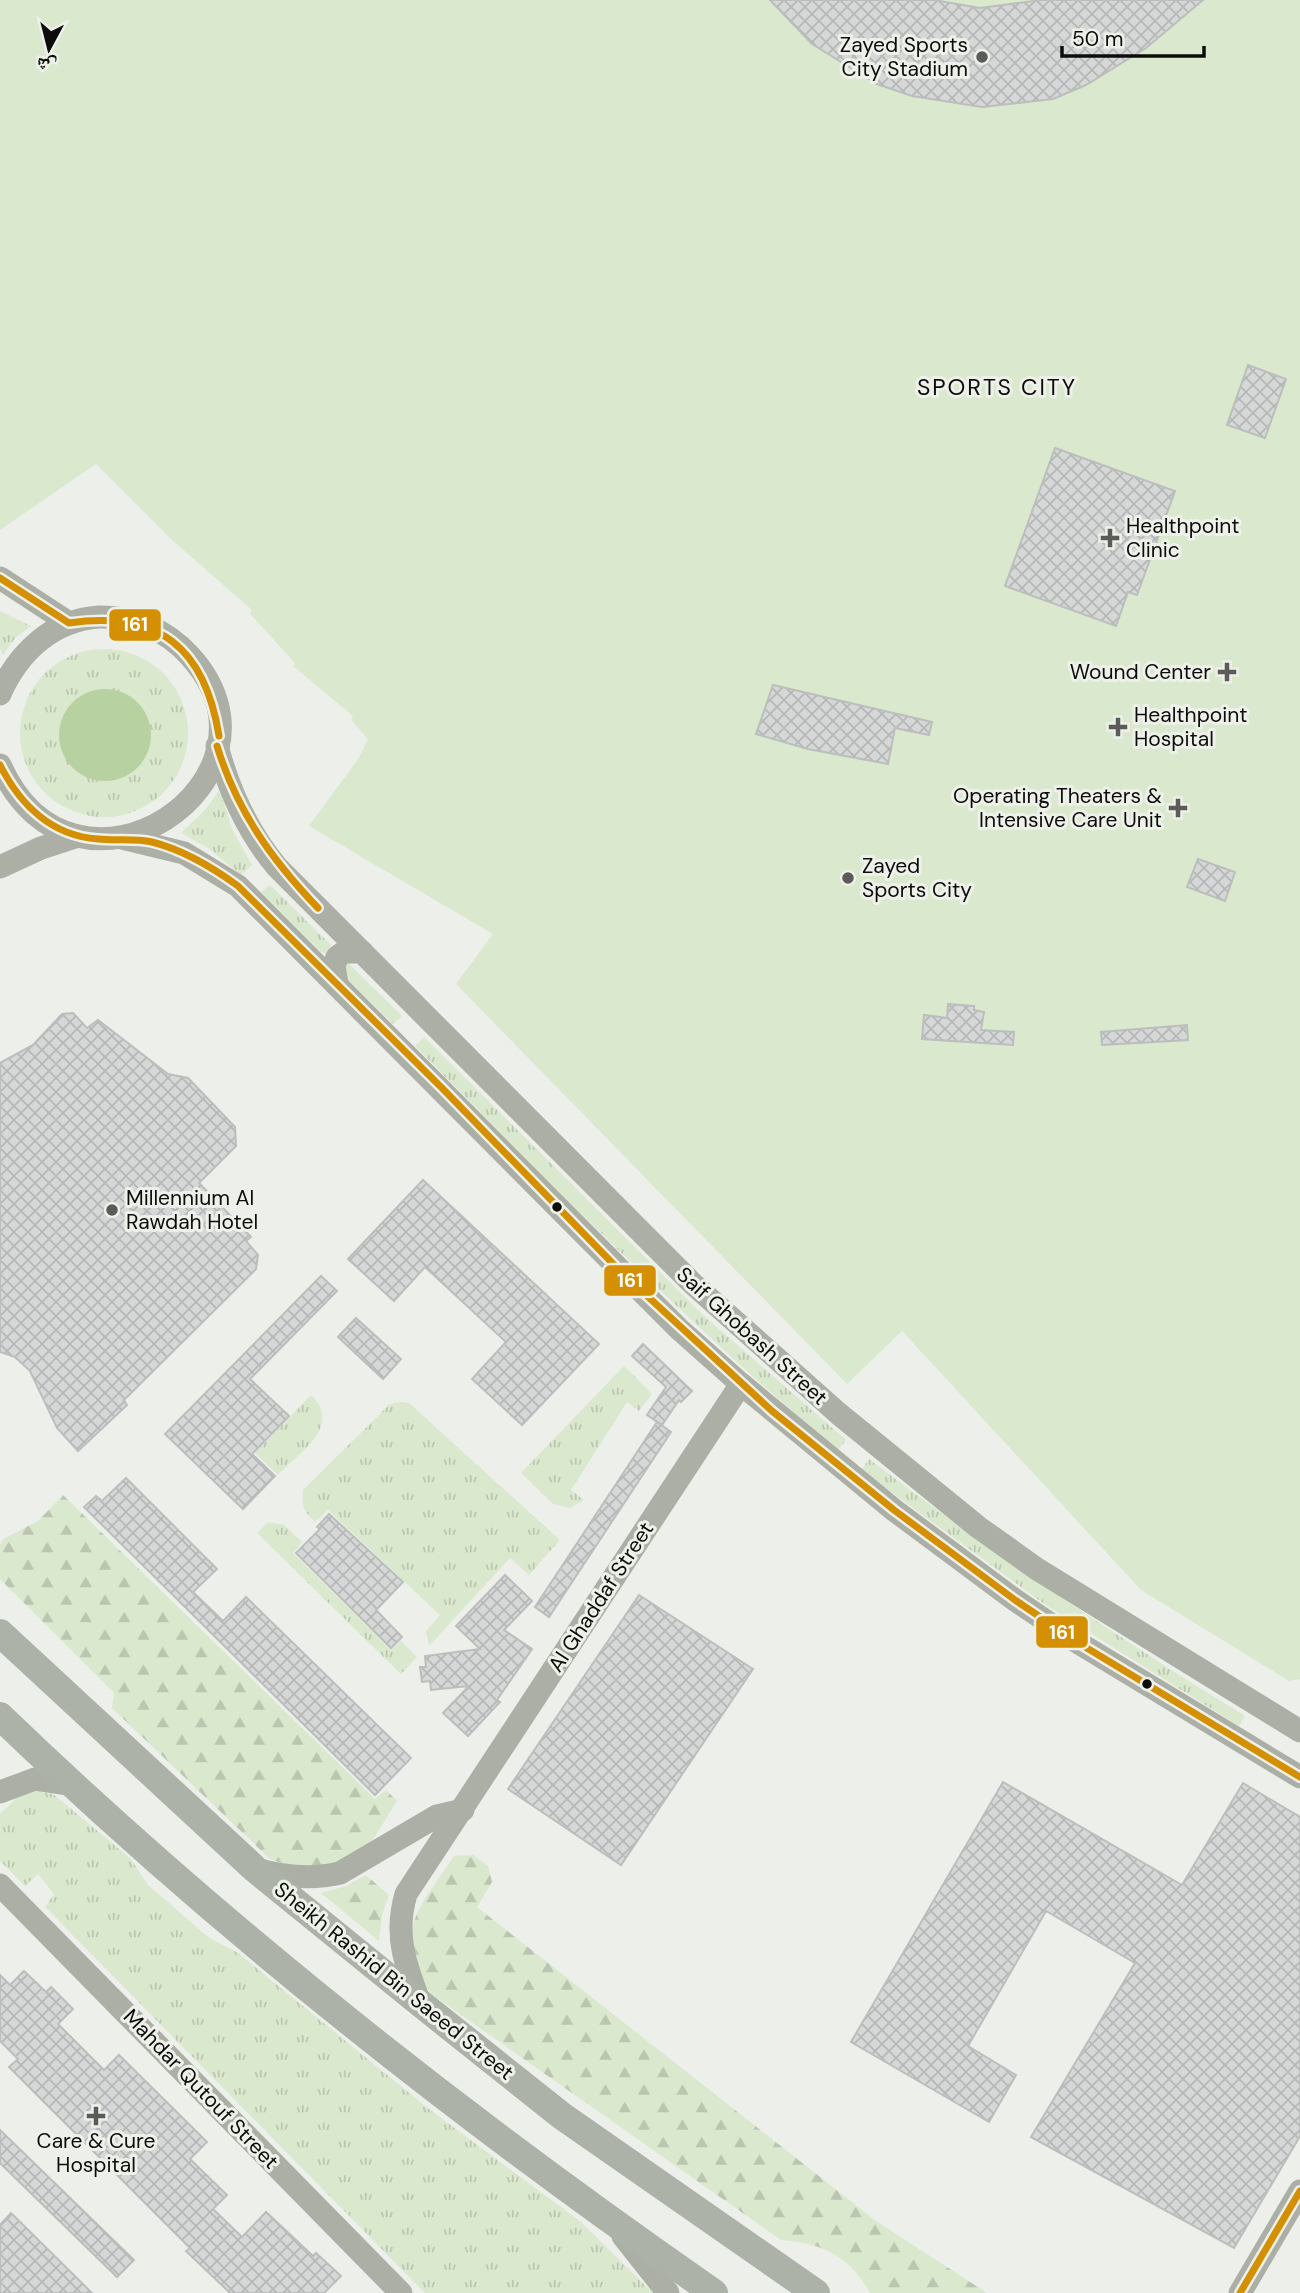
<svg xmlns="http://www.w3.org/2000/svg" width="1300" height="2293" viewBox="0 0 1300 2293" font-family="'DM Sans','Noto Naskh Arabic',sans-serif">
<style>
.grass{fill:url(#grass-tufts)}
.forest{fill:url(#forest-firs)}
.garden{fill:#dae8cd}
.water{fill:#b8d1a0}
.building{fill:url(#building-cross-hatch);stroke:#bcbebd;stroke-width:2}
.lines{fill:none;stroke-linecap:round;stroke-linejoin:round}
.minor{stroke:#abafa6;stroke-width:23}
.major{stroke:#acb2a8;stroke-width:28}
.bus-1-casing{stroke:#edf1e9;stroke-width:12}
.bus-1{stroke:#d48f02;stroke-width:7}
.poi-dot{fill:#5b5c59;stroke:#edf1e9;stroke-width:2.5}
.bus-dot{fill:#0c0d0b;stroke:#edf1e9;stroke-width:2.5}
.labels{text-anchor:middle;stroke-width:6;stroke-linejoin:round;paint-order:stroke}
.poi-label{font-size:21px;fill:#0c0d0b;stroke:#edf1e9;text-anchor:start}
.street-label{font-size:21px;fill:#0c0d0b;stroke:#edf1e9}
.neighbourhood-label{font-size:23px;letter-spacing:2px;fill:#0c0d0b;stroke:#edf1e9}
.line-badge{stroke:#edf1e9;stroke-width:2.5}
.badge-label{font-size:19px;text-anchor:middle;font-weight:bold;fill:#fff}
</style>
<defs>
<pattern id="grass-tufts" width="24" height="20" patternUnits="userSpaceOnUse" patternTransform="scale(1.75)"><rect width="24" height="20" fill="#dae8cd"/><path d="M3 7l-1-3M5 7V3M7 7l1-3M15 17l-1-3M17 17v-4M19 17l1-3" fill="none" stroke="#bac6af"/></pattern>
<pattern id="forest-firs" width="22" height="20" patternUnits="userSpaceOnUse" patternTransform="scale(1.75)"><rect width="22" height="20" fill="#dae8cd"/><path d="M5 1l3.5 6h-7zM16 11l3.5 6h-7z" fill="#bac6af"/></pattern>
<pattern id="building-cross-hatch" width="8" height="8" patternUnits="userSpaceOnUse" patternTransform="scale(1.75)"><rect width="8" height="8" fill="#d6d8d7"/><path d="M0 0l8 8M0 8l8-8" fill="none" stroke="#b6b8b7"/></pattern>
</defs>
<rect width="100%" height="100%" fill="#edefeb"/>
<g class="grass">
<polygon points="0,611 31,626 15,638 3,655 0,648"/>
<circle cx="104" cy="733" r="84"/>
<polygon points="220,789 232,829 252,865 241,875 208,848 181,833 206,809"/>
<polygon points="270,885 331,945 327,954 321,952 261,892"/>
<polygon points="347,962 402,1016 393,1024 342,974"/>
<path d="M424 1037 703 1315 846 1440 838 1450C688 1325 552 1185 415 1046Z"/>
<polygon points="624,1366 652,1394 639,1411 627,1402 571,1490 584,1500 570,1508 553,1504 521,1473"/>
<path d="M311 1395C343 1426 300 1452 278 1475L255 1453Z"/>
<path d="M400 1402 409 1403 560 1540 529 1575 510 1558 429 1646 426 1631 440 1615 328 1510 315 1522C304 1512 301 1506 303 1490L390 1404Z"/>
<path d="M869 1459C993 1553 1113 1635 1245 1716L1239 1726 1047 1606 861 1470Z"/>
<polygon points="268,1522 284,1525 302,1542 293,1553 391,1650 401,1641 417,1657 401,1674 257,1533"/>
<polygon points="36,1791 53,1794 130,1858 148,1885 208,1937 238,1953 429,2109 581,2222 653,2293 425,2293 45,1907 54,1894 38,1874 25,1886 0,1861 0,1814 23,1792"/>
</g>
<g class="forest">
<path d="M63 1495 375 1799 386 1790 397 1801C388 1814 371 1847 359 1855 332 1873 299 1870 270 1859L112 1708 114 1693 0 1579V1545L3 1539 38 1521Z"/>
<path d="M473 1855 488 1866 492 1882 477 1907 876 2221 987 2293H870C850 2256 822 2243 781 2240L430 1993C390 1933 419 1909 454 1856Z"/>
<polygon points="366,1875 389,1895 382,1915 379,1941 321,1893 346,1886"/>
</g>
<polygon class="garden" points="0,0 1300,0 1300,1679 1289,1681 1141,1590 902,1331 847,1384 456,984 493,934 309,826 358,759 368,739 351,720 353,716 293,666 295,663 250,614 252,610 171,539 96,464 0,530"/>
<circle class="water" cx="105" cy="735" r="46"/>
<g class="building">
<polygon points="770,0 934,0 980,8 1042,0 1203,0 1146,48 1086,85 1053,99 982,107 912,96 877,84 812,44"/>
<polygon points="1248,365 1286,379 1265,438 1227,425"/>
<polygon points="1055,448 1175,491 1137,595 1128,592 1116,626 1005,586"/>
<polygon points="773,685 932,722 929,735 895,728 888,764 808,749 756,734"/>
<polygon points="1198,859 1235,872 1225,901 1187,887"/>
<polygon points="948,1004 974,1006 974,1010 984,1012 981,1030 1014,1032 1013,1045 922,1039 924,1015 947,1018"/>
<polygon points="73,1013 87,1028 98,1020 168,1074 188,1078 235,1127 236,1146 199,1183 251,1237 246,1241 258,1255 256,1269 124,1400 127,1405 78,1451 57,1428 30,1371 15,1357 0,1352 0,1063 33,1045 62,1014"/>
<polygon points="1187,1025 1188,1040 1102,1045 1101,1032"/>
<polygon points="423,1180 599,1344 522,1425 472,1379 506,1342 425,1267 394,1301 348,1259"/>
<polygon points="321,1276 337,1291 250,1379 289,1416 252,1454 275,1476 243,1509 165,1434"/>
<polygon points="356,1318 401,1359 383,1379 338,1337"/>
<polygon points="643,1344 692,1391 681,1402 679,1400 662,1425 647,1415 666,1387 632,1356"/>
<polygon points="657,1422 671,1432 549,1617 535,1607"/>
<polygon points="126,1478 217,1569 193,1592 223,1621 246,1597 411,1758 375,1795 84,1507 96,1496 102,1501"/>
<polygon points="329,1514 403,1582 376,1610 402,1637 391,1648 296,1553 320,1529 317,1527"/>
<polygon points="505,1575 532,1601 504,1630 532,1649 497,1700 500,1702 468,1736 443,1713 469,1686 431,1690 430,1681 422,1682 420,1667 426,1667 425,1656 480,1649 456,1626"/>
<polygon points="639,1595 753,1669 621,1865 508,1789"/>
<polygon points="1003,1782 1182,1885 1243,1783 1300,1817 1300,2136 1234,2248 1031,2137 1135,1963 1046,1911 968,2046 1016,2075 989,2122 851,2042"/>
<polygon points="24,1971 46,1992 51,1987 73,2009 58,2024 104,2070 119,2055 207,2142 190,2159 227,2195 213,2209 242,2237 266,2212 313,2256 316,2253 341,2276 324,2293 230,2293 186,2251 190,2248 9,2067 18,2059 0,2041 0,1975 10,1985"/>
<polygon points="0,2130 134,2260 117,2277 0,2163"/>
<polygon points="11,2213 92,2293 0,2293 0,2225"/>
</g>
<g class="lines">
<g class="minor">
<polyline points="0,578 69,623"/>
<path d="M0 694C18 653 52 620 99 617 134 616 166 630 189 655 303 778 75 933 0 765"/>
<path d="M217 746C229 791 247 831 277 867L693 1284 839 1414 978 1527 1037 1569 1300 1731"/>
<polyline points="122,838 184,853 238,886 679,1329 741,1384 894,1510 1015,1600 1077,1642 1300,1777"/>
<polyline points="0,867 41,848 78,836"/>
<polyline points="337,984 334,966 337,957 344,952 362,952"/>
<polyline points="0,1792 35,1779 69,1784"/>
<path d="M256 1869C284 1877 311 1880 340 1873L437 1816 463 1810"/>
<polyline points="0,1885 401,2293"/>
<path d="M420 2003C405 1964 394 1935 406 1894L741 1384"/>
<polyline points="623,2236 668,2293"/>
<polyline points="1240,2293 1300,2191"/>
</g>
<g class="major">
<polyline points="0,1633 255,1869 420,2003 562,2116 816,2293"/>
<path d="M0 1716C221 1929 462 2118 714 2293"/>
</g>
<g class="bus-1-casing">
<g id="bus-1">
<path d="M0 578 69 623C159 610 205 648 219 736"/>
<path d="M217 746C237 811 271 859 318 908"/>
<path d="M0 765C20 805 52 836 98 839 116 841 134 838 152 842 184 850 212 867 238 886L442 1088 620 1271 772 1411 894 1510 1015 1600 1077 1642 1300 1777"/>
<polyline points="1240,2293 1300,2191"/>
</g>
</g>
<use href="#bus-1" class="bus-1"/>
</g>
<g class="poi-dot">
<circle cx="982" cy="57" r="7"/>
<path d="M1106.5 527.5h7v7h7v7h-7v7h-7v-7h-7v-7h7z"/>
<path d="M1223.5 661.5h7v7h7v7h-7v7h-7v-7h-7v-7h7z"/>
<path d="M1114.5 716.5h7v7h7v7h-7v7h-7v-7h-7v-7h7z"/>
<path d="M1174.5 797.5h7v7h7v7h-7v7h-7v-7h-7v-7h7z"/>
<circle cx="848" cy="878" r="7"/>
<circle cx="112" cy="1210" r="7"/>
<path d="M92.5 2105.5h7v7h7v7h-7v7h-7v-7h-7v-7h7z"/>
</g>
<g class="bus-dot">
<circle cx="557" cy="1207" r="6"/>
<circle cx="1147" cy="1684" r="6"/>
</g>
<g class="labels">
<g class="poi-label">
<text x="968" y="52" text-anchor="end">Zayed Sports<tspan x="968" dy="24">City Stadium</tspan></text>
<text x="1126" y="533">Healthpoint<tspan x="1126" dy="24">Clinic</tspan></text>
<text x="1211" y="679" text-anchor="end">Wound Center</text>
<text x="1134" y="722">Healthpoint<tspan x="1134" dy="24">Hospital</tspan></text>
<text x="1162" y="803" text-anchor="end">Operating Theaters &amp;<tspan x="1162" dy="24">Intensive Care Unit</tspan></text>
<text x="862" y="873">Zayed<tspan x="862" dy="24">Sports City</tspan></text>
<text x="126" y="1205">Millennium Al<tspan x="126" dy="24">Rawdah Hotel</tspan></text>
<text x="96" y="2148" text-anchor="middle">Care &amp; Cure<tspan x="96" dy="24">Hospital</tspan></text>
</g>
<g class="street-label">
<text transform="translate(752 1336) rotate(42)" y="7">Saif Ghobash Street</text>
<text transform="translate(601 1597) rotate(-57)" y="7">Al Ghaddaf Street</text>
<text transform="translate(394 1981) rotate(39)" y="7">Sheikh Rashid Bin Saeed Street</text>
<text transform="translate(201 2089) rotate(46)" y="7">Mahdar Qutouf Street</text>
</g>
<g class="neighbourhood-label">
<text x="997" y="395">SPORTS CITY</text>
</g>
</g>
<g class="line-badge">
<rect x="108" y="608" width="54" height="34" rx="7" fill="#d48f02"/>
<rect x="603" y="1264" width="54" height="33" rx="7" fill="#d48f02"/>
<rect x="1035" y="1615" width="54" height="34" rx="7" fill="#d48f02"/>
</g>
<g class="badge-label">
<text x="135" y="631">161</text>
<text x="630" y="1287">161</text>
<text x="1062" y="1639">161</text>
</g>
<g transform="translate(49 49) rotate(187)" stroke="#edf1e9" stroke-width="5" paint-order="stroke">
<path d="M0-5L12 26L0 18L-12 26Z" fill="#0c0d0b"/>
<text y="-10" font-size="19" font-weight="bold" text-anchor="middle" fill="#0c0d0b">ش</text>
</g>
<path d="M1062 46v10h142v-10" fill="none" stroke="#0c0d0b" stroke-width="3.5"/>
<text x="1072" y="46" font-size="21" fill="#0c0d0b" stroke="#edf1e9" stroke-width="5" paint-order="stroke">50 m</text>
</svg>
